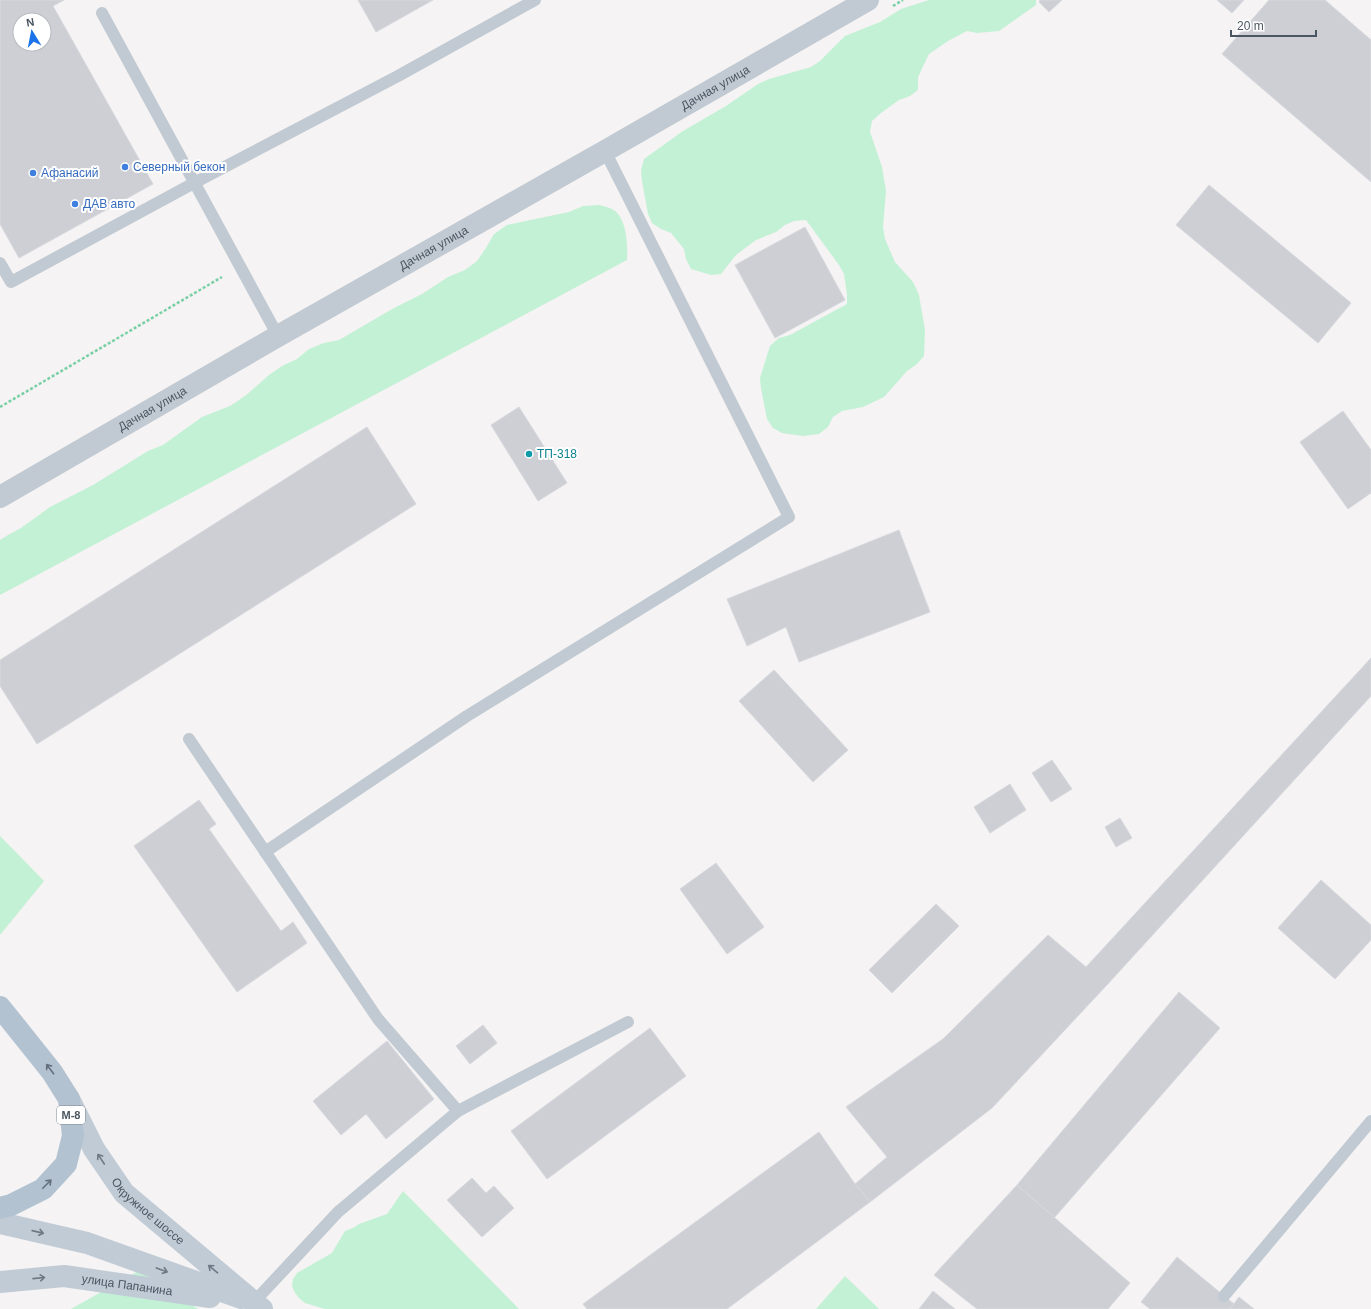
<svg xmlns="http://www.w3.org/2000/svg" width="1371" height="1309" viewBox="0 0 1371 1309" font-family="Helvetica,sans-serif">
<style>
.green{fill:#c3f1d5}
.building{fill:#cdcfd5;stroke:#d7d9de;fill-rule:evenodd}
.lines{fill:none;stroke-linecap:round;stroke-linejoin:round}
.path{stroke:#7ad0a6;stroke-width:2.5;stroke-dasharray:3 2;stroke-linecap:butt}
.lane{stroke:#c1cad2;stroke-width:12}
.street{stroke:#c1cad2;stroke-width:22}
.secondary{stroke:#c1cbd6;stroke-width:22}
.primary{stroke:#b3c2d1;stroke-width:22}
.oneway{stroke:#64717d}
.oneway2{stroke:#6e7984}
.shop-dot{fill:#3f7fe0;stroke:#fff;stroke-width:1.5}
.culture-dot{fill:#0f9aa8;stroke:#fff;stroke-width:1.5}
.labels{text-anchor:middle;stroke-width:4;stroke-linejoin:round;paint-order:stroke}
.shield{fill:#fff;stroke:#808990;stroke-width:1}
.shield-label{font-size:11px;font-weight:bold;fill:#4a5661}
.street-label{font-size:12px;fill:#4a5661;stroke:#fff}
.shop-label{font-size:12px;fill:#366cbe;stroke:#fff;text-anchor:start}
.culture-label{font-size:12px;fill:#0d838f;stroke:#fff;text-anchor:start}
</style>
<rect width="100%" height="100%" fill="#f5f3f3"/>
<g class="green">
<polygon points="929,0 1036,0 1036,5 999,31 977,33 967,31 948,41 929,54 918,77 918,90 910,96 899,100 881,113 872,121 870,132 882,167 886,191 883,227 885,239 895,262 913,282 919,295 925,330 924,356 917,364 907,371 884,397 863,407 842,411 833,417 828,427 819,434 803,436 782,433 773,428 767,419 761,388 760,378 770,346 779,338 790,335 847,304 847,294 844,274 839,265 806,220 794,221 785,225 776,232 756,240 736,255 721,274 711,275 691,269 686,259 684,249 671,233 661,229 652,223 648,214 642,181 641,170 644,159 683,131 726,106 758,84 769,79 811,67 820,61 845,36 880,22 901,9"/>
<path d="M599 205C603 206 608 207 612 209 627 217 628 245 627 260L0 595V540L8 535 21 528 50 507 93 485 148 451 163 445 202 417 230 406 245 396 269 375 282 366 297 359 309 349 324 343 339 340 394 308 422 294 448 277 465 270 477 261 486 248 494 234 507 225 569 212 583 206Z"/>
<polygon points="0,836 44,881 0,935"/>
<polygon points="403,1191 519,1309 325,1309 305,1303 299,1298 295,1293 292,1286 293,1279 297,1273 332,1253 345,1231 353,1228 359,1224 387,1214"/>
<polygon points="142,1269 198,1309 71,1309"/>
<polygon points="845,1276 879,1309 816,1309"/>
</g>
<g class="building">
<path d="M0 0H64L53 6 153 184 19 258 0 224ZM20 20H44V44H20Z"/>
<polygon points="358,0 433,0 376,32"/>
<polygon points="1040,0 1062,0 1049,12 1039,2"/>
<polygon points="1217,0 1244,0 1232,13"/>
<polygon points="1269,0 1325,0 1371,40 1371,182 1222,54"/>
<polygon points="1209,185 1351,303 1318,343 1176,225"/>
<polygon points="805,227 845,300 775,338 735,265"/>
<polygon points="519,407 567,483 538,501 491,425"/>
<polygon points="1343,411 1371,450 1371,493 1348,509 1300,442"/>
<polygon points="367,427 416,504 37,744 0,686 0,660"/>
<polygon points="899,530 930,612 799,662 786,627 747,646 727,599"/>
<polygon points="1371,658 1371,696 1106,986 992,1108 870,1202 855,1184 887,1157 846,1107 943,1039 1048,935 1086,967"/>
<polygon points="774,670 848,750 813,782 739,701"/>
<polygon points="1052,760 1072,789 1051,802 1032,773"/>
<polygon points="1010,784 1026,810 990,833 974,807"/>
<polygon points="199,800 216,824 209,829 281,931 293,922 307,943 237,992 134,846"/>
<polygon points="1120,818 1132,838 1116,847 1105,827"/>
<polygon points="716,863 764,927 727,954 680,889"/>
<polygon points="1321,880 1371,925 1371,940 1335,979 1278,928"/>
<polygon points="936,904 959,926 892,993 869,970"/>
<polygon points="1179,992 1220,1028 1054,1218 1017,1185"/>
<polygon points="483,1025 497,1043 470,1064 456,1046"/>
<polygon points="650,1028 686,1076 547,1179 511,1131"/>
<polygon points="387,1041 434,1099 386,1139 366,1114 341,1135 313,1101"/>
<polygon points="819,1132 855,1184 870,1202 727,1309 587,1309 583,1304"/>
<polygon points="472,1178 486,1193 494,1186 514,1208 482,1237 447,1200"/>
<polygon points="1017,1185 1130,1283 1108,1309 977,1309 934,1275"/>
<polygon points="1177,1257 1234,1304 1230,1309 1150,1309 1141,1302"/>
<polygon points="933,1291 955,1309 919,1309"/>
<polygon points="1239,1297 1254,1309 1230,1309"/>
</g>
<g class="lines">
<g class="path">
<polyline points="893,6 903,0"/>
<polyline points="0,407 222,277"/>
</g>
<g class="lane">
<polyline points="102,13 278,336"/>
<polyline points="0,263 11,282 194,183 398,76 535,0"/>
<polyline points="189,739 378,1019 458,1111"/>
<polyline points="265,852 467,716 789,517 605,151"/>
<polyline points="1224,1296 1371,1121"/>
<polyline points="253,1303 338,1212 458,1111 628,1022"/>
</g>
<path class="street" id="s1" d="M0 497 278 336 605 151 868 0"/>
<g class="secondary">
<path id="s2" d="M69 1099 94 1149 124 1193 262 1309"/>
<polyline points="0,1223 87,1243 241,1298"/>
<path id="s3" d="M0 1282 64 1276 210 1297"/>
</g>
<polyline class="primary" points="0,1007 52,1072 69,1099 73,1136 66,1164 43,1189 11,1205 0,1208"/>
</g>
<defs><path id="oneway-shaft" d="M-6 0H5M1.5-3L5.5 0L1.5 3" fill="none" stroke-width="1.6" stroke-linecap="round" stroke-linejoin="round"/></defs>
<g class="oneway">
<use href="#oneway-shaft" transform="translate(50 1069) rotate(-127)"/>
<use href="#oneway-shaft" transform="translate(47 1184) rotate(-45)"/>
</g>
<g class="oneway2">
<use href="#oneway-shaft" transform="translate(101 1159) rotate(-124)"/>
<use href="#oneway-shaft" transform="translate(38 1232) rotate(13)"/>
<use href="#oneway-shaft" transform="translate(213 1269) rotate(-140)"/>
<use href="#oneway-shaft" transform="translate(162 1270) rotate(20)"/>
<use href="#oneway-shaft" transform="translate(39 1278) rotate(-6)"/>
</g>
<g class="shop-dot">
<circle cx="125" cy="167" r="4"/>
<circle cx="33" cy="173" r="4"/>
<circle cx="75" cy="204" r="4"/>
</g>
<circle class="culture-dot" cx="529" cy="454" r="4"/>
<g class="labels">
<rect class="shield" x="57" y="1106" width="28" height="18" rx="3"/>
<g class="shield-label">
<text x="71" y="1119">М-8</text>
</g>
<g class="street-label">
<text dy="4" stroke="none"><textPath href="#s1" startOffset="824">Дачная улица</textPath></text>
<text dy="4" stroke="none"><textPath href="#s1" startOffset="500">Дачная улица</textPath></text>
<text dy="4" stroke="none"><textPath href="#s1" startOffset="176">Дачная улица</textPath></text>
<text dy="4" stroke="none"><textPath href="#s2" startOffset="139">Окружное шоссе</textPath></text>
<text dy="4" stroke="none"><textPath href="#s3" startOffset="128">улица Папанина</textPath></text>
</g>
<g class="shop-label">
<text x="133" y="171">Северный бекон</text>
<text x="41" y="177">Афанасий</text>
<text x="83" y="208">ДАВ авто</text>
</g>
<g class="culture-label">
<text x="537" y="458">ТП-318</text>
</g>
</g>
<g transform="translate(32 32) rotate(350)"><circle r="19" fill="#ffffff" stroke="#b7bbc0"/>
<path d="M0-3L7 15L0 10L-7 15Z" fill="#1a73e8"/>
<text y="-6" font-size="11" font-weight="bold" text-anchor="middle" fill="#4a5661">N</text>
</g>
<path d="M1231 30v6h85v-6" fill="none" stroke="#4a5661" stroke-width="2"/>
<text x="1237" y="30" font-size="12" fill="#4a5661" stroke="#ffffff" stroke-width="3" paint-order="stroke">20 m</text>
</svg>
